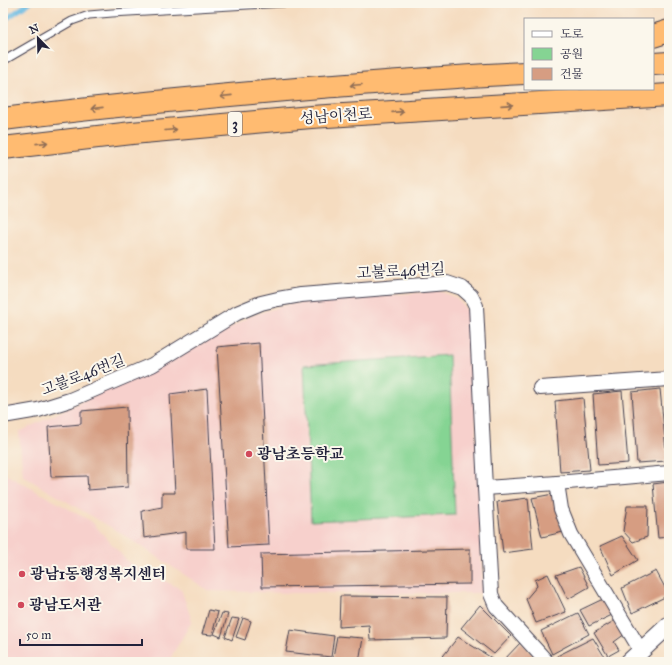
<svg xmlns="http://www.w3.org/2000/svg" width="672" height="665" viewBox="0 0 672 665" font-family="'IM FELL Great Primer','Noto Serif KR',serif">
<style>
.built{fill:#f7d0cc}
.green{fill:#85d493;stroke:#547b67}
.lines{fill:none;stroke-linecap:round;stroke-linejoin:round}
.stream{stroke:#65b8e1;stroke-width:5}
.building{fill:#d69d82}
.service-casing{stroke:#423e4f;stroke-width:9}
.minor-casing{stroke:#423e4f;stroke-width:16}
.tertiary-casing{stroke:#423e4f;stroke-width:19}
.trunk-casing{stroke:#423e4f;stroke-width:24}
.service{stroke:#fff;stroke-width:7}
.minor{stroke:#fff;stroke-width:14}
.tertiary{stroke:#fff;stroke-width:17}
.trunk{stroke:#ffbb71;stroke-width:22}
.oneway{stroke:#906e56}
.poi-dot{fill:#d1495b;stroke:#fbf7ec;stroke-width:1.5}
.labels{text-anchor:middle;stroke-width:4;stroke-linejoin:round;paint-order:stroke}
.shield{fill:#fbf7ec;stroke:#636270;stroke-width:1}
.shield-label{font-size:14px;font-weight:bold;fill:#22223b}
.street-label{font-size:15px;fill:#22223b;stroke:#fbf7ec}
.poi-label{font-size:15px;font-weight:bold;fill:#22223b;stroke:#fbf7ec;text-anchor:start}
</style>
<rect width="100%" height="100%" fill="#fbf7ec"/>
<filter id="ink" filterUnits="userSpaceOnUse"><feTurbulence type="fractalNoise" baseFrequency=".025" numOctaves="2"/><feDisplacementMap in="SourceGraphic" scale="8" xChannelSelector="R" yChannelSelector="G"/><feConvolveMatrix kernelMatrix="1 2 1 2 8 2 1 2 1" color-interpolation-filters="sRGB"/></filter>
<filter id="wash" filterUnits="userSpaceOnUse"><feTurbulence type="fractalNoise" baseFrequency=".012" numOctaves="4" result="noise"/><feDisplacementMap in="SourceGraphic" scale="16" xChannelSelector="R" yChannelSelector="G"/><feGaussianBlur stdDeviation="0.9" result="paint"/><feColorMatrix in="noise" values="0 0 0 0 0 0 0 0 0 0 0 0 0 0 0 0 0 1.4 0 .05"/><feComposite in="paint" operator="in"/></filter>
<g filter="url(#wash)">
<rect width="100%" height="100%" fill="#f5dcc0"/>
<g class="built">
<polygon points="439,291 456,298 471,315 483,593 292,593 209,591 119,532 23,476 19,432 221,334 250,316 289,304"/>
<polygon points="3,473 91,521 129,563 181,589 192,621 168,662 3,662"/>
</g>
<polygon class="green" points="449,355 455,515 311,521 304,365"/>
<g class="lines">
<polyline class="stream" points="3,21 29,3"/>
</g>
<g id="blocks">
<g class="building">
<polygon points="259,343 269,545 229,547 217,347"/>
<polygon points="207,389 215,549 186,549 186,532 144,538 142,511 162,507 162,493 175,493 170,394"/>
<polygon points="660,389 667,461 637,463 632,392"/>
<polygon points="622,391 628,463 598,465 593,394"/>
<polygon points="583,398 590,470 560,472 555,401"/>
<polygon points="127,407 128,487 88,490 87,476 51,477 48,427 81,424 81,411"/>
<polygon points="669,482 669,537 658,538 653,484"/>
<polygon points="553,494 563,532 542,537 532,498"/>
<polygon points="528,498 533,549 503,553 497,502"/>
<polygon points="627,506 648,506 647,537 633,542 623,531"/>
<polygon points="622,536 638,560 613,575 600,546"/>
<polygon points="470,549 470,584 262,587 261,554"/>
<polygon points="579,567 589,587 568,599 556,575"/>
<polygon points="656,571 669,595 632,613 622,588"/>
<polygon points="548,574 566,612 536,623 526,599 537,586 535,580"/>
<polygon points="340,596 447,597 446,638 370,640 369,625 339,627"/>
<polygon points="603,599 612,615 589,626 580,610"/>
<polygon points="480,605 511,636 494,654 461,628"/>
<polygon points="209,610 218,612 212,635 202,634"/>
<polygon points="222,613 228,614 221,637 214,634"/>
<polygon points="578,613 589,634 552,654 541,631"/>
<polygon points="232,618 239,619 232,640 225,637"/>
<polygon points="243,618 251,621 245,640 236,637"/>
<polygon points="617,619 625,634 614,642 619,650 608,656 594,633"/>
<polygon points="290,630 334,636 331,657 286,652"/>
<polygon points="337,636 363,638 359,662 332,662"/>
<polygon points="458,637 495,660 493,662 444,662 440,660"/>
<polygon points="593,638 607,661 605,662 561,662 557,656"/>
<polygon points="521,642 540,662 502,662"/>
</g>
</g>
</g>
<g filter="url(#ink)">
<use href="#blocks" fill-opacity="0" stroke="#423e4f" stroke-width="1"/>
<g class="lines">
<g class="service-casing">
<polyline id="service" points="3,61 72,21 89,15 112,13 284,3"/>
</g>
<g class="minor-casing">
<g id="minor">
<polyline points="540,388 669,379"/>
<polyline points="3,416 38,410 70,400 152,365 237,313 261,303 278,299 301,295 447,283 462,288 471,296 476,306 485,488 557,483 669,473"/>
<polyline points="557,483 561,509 571,534 641,651"/>
<polyline points="485,488 491,594 496,606 547,662"/>
</g>
</g>
<g class="tertiary-casing">
<polyline id="tertiary" points="629,662 669,625"/>
</g>
<g class="trunk-casing">
<g id="trunk">
<polyline points="653,36 669,31"/>
<polyline points="653,64 669,63"/>
<path d="M3 119C108 106 214 96 320 87 388 82 456 76 525 73"/>
<polyline points="3,148 132,133 311,117 669,95"/>
</g>
</g>
<use href="#service" class="service"/>
<use href="#minor" class="minor"/>
<use href="#tertiary" class="tertiary"/>
<use href="#trunk" class="trunk"/>
</g>
<defs><path id="oneway-shaft" d="M-6 0H5M1.5-3L5.5 0L1.5 3" fill="none" stroke-width="1.6" stroke-linecap="round" stroke-linejoin="round"/></defs>
<g class="oneway">
<use href="#oneway-shaft" transform="translate(356 85) rotate(175)"/>
<use href="#oneway-shaft" transform="translate(226 96) rotate(174)"/>
<use href="#oneway-shaft" transform="translate(507 105) rotate(-4)"/>
<use href="#oneway-shaft" transform="translate(97 108) rotate(174)"/>
<use href="#oneway-shaft" transform="translate(398 112) rotate(-4)"/>
<use href="#oneway-shaft" transform="translate(171 130) rotate(-5)"/>
<use href="#oneway-shaft" transform="translate(42 143) rotate(-6)"/>
</g>
</g>
<g class="poi-dot">
<circle cx="249" cy="454" r="4"/>
<circle cx="22" cy="574" r="4"/>
<circle cx="21" cy="605" r="4"/>
</g>
<g class="labels">
<rect class="shield" x="228" y="112" width="14" height="24" rx="3"/>
<g class="shield-label">
<text x="235" y="129">3</text>
</g>
<g class="street-label">
<text transform="translate(336 116) rotate(-4)" y="5">성남이천로</text>
<text transform="translate(401 271) rotate(-3)" y="5">고불로46번길</text>
<text transform="translate(83 375) rotate(-21)" y="5">고불로46번길</text>
</g>
<g class="poi-label">
<text x="257" y="459">광남초등학교</text>
<text x="30" y="579">광남1동행정복지센터</text>
<text x="29" y="610">광남도서관</text>
</g>
</g>
<rect width="672" height="665" fill="none" stroke="#fbf7ec" stroke-width="16"/>
<rect x="524" y="18" width="130" height="72" fill="#fbf7ec" stroke="#a4a2a5"/>
<rect x="532" y="31" width="20" height="6" fill="#ffffff" stroke="#a4a2a5"/>
<text x="560" y="38" font-size="12" fill="#22223b">도로</text>
<rect x="532" y="48" width="20" height="12" fill="#85d493" stroke="#a4a2a5"/>
<text x="560" y="58" font-size="12" fill="#22223b">공원</text>
<rect x="532" y="68" width="20" height="12" fill="#d69d82" stroke="#a4a2a5"/>
<text x="560" y="78" font-size="12" fill="#22223b">건물</text>
<g transform="translate(38 38) rotate(337)" stroke="#fbf7ec" stroke-width="3" paint-order="stroke">
<path d="M0-3L7 15L0 10L-7 15Z" fill="#22223b"/>
<text y="-6" font-size="11" font-weight="bold" text-anchor="middle" fill="#22223b">N</text>
</g>
<path d="M20 639v6h122v-6" fill="none" stroke="#22223b" stroke-width="2"/>
<text x="26" y="639" font-size="12" fill="#22223b" stroke="#fbf7ec" stroke-width="3" paint-order="stroke">50 m</text>
</svg>
